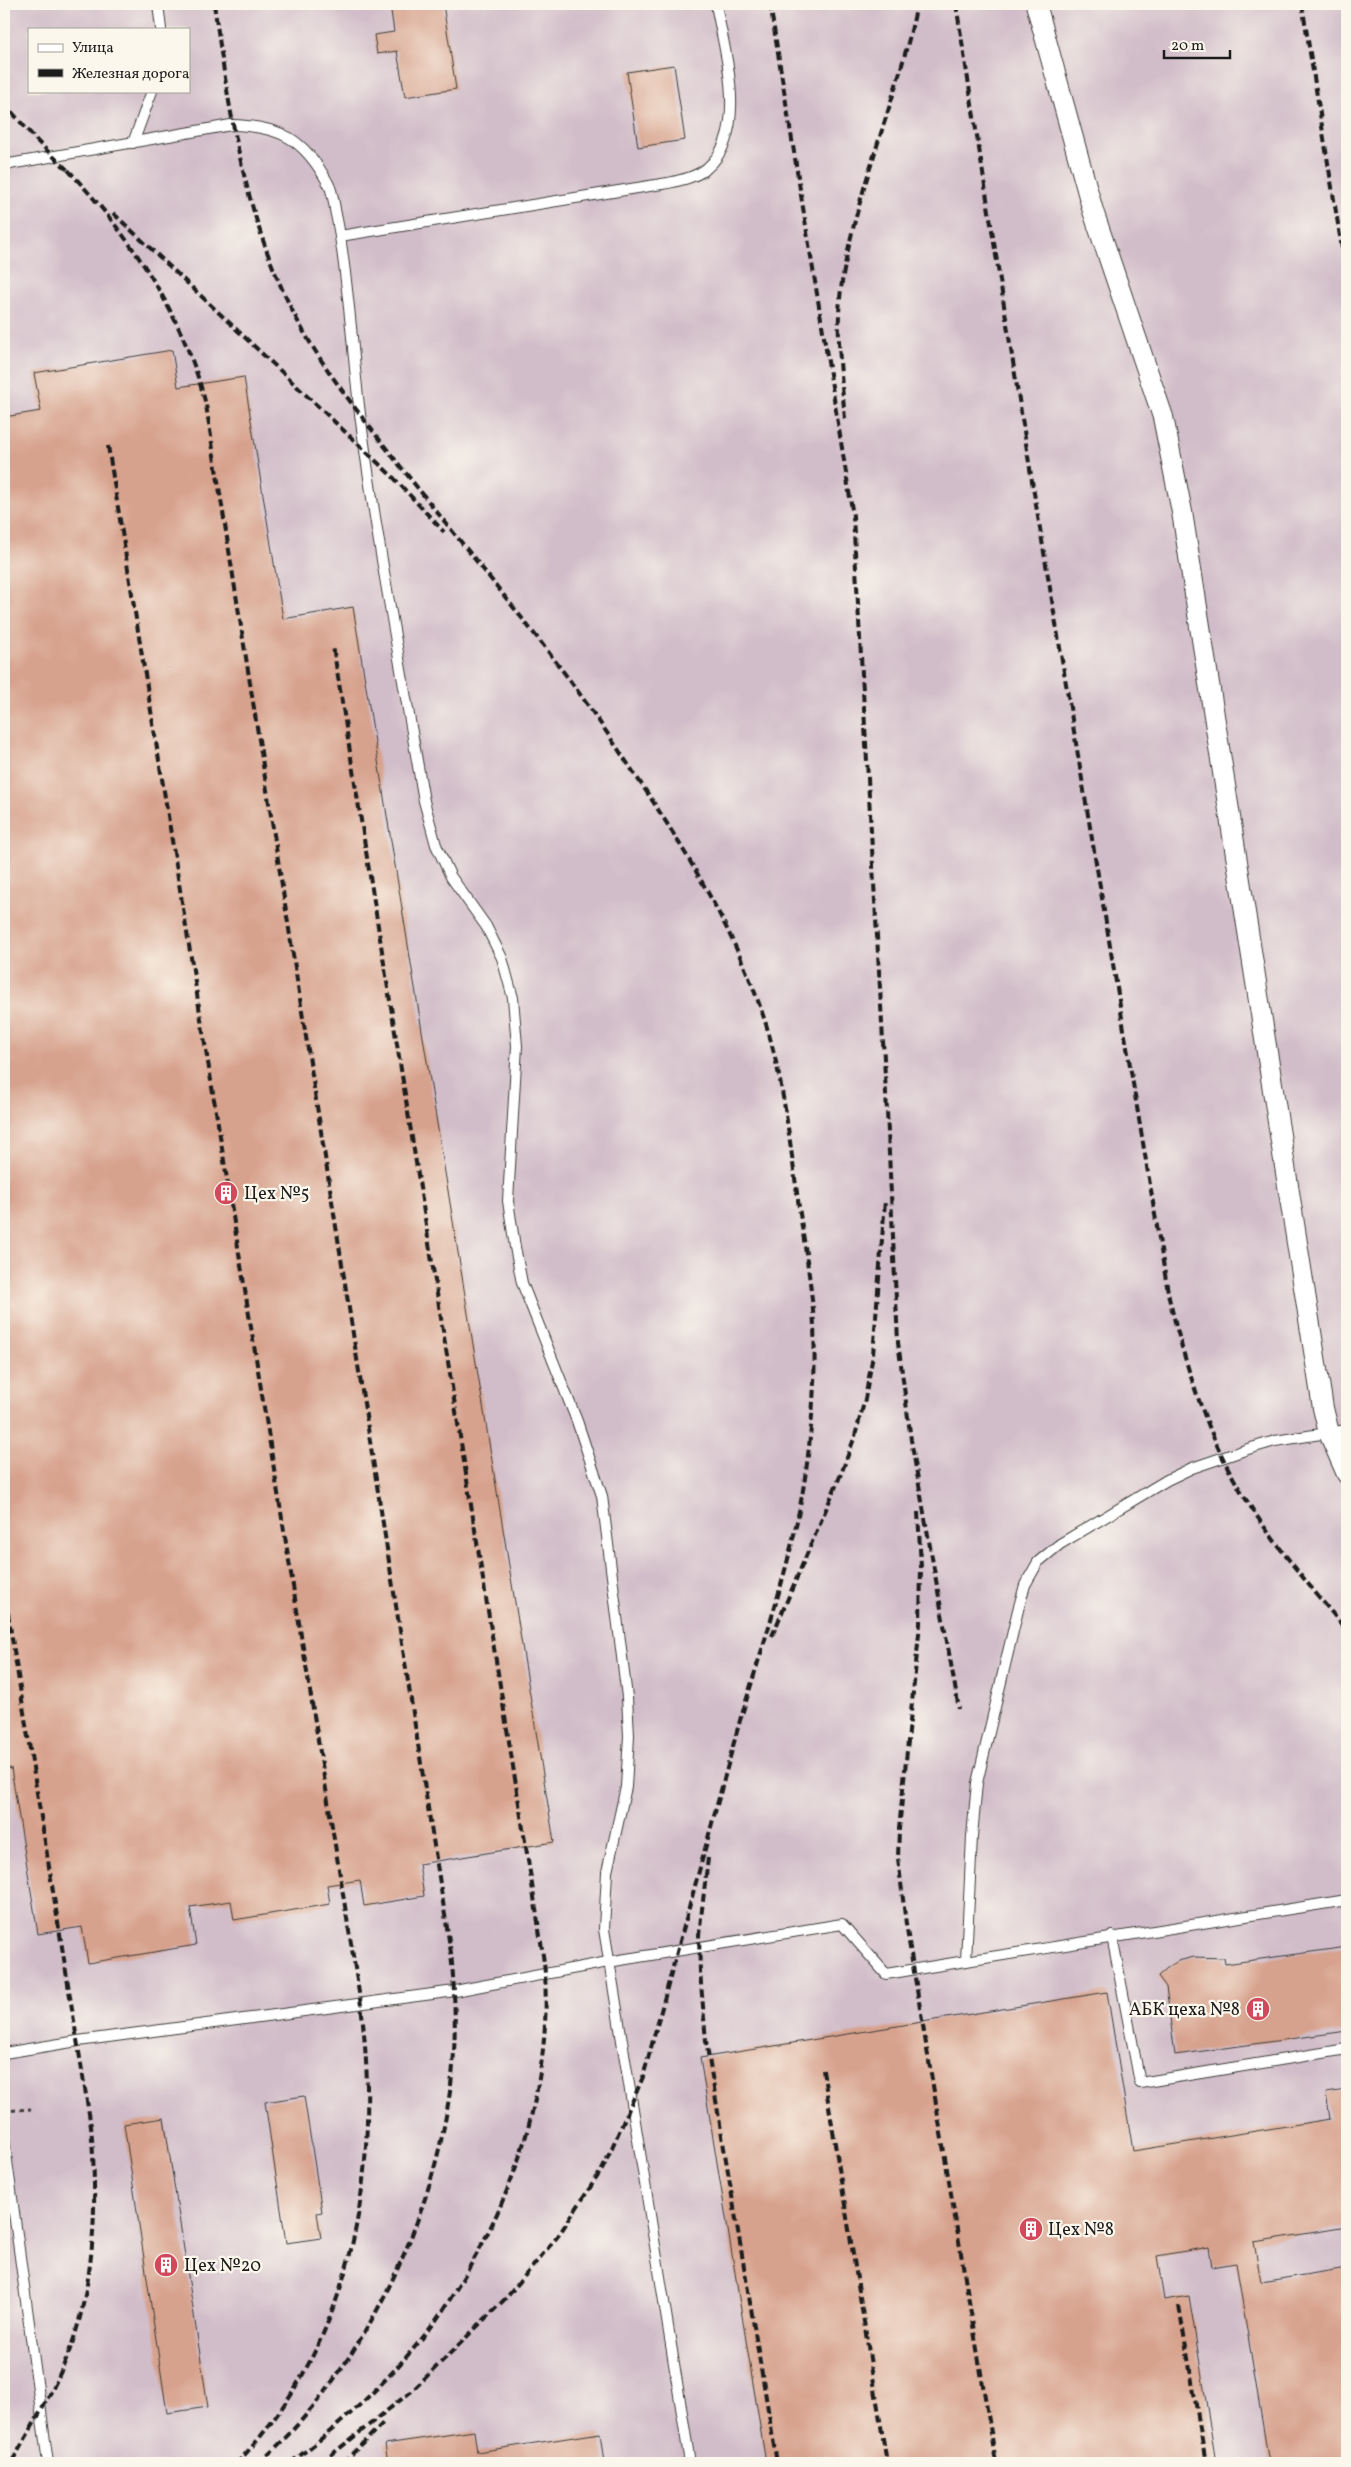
<svg xmlns="http://www.w3.org/2000/svg" width="1351" height="2467" viewBox="0 0 1351 2467" font-family="Vollkorn,serif">
<style>
.industrial{fill:#d1bdc9;fill-rule:evenodd}
.building{fill:#d7a28d}
.lines{fill:none;stroke-linecap:round;stroke-linejoin:round}
.lane-casing{stroke:#3c3b38;stroke-width:12}
.street-casing{stroke:#3c3b38;stroke-width:22}
.path{stroke:#3c3b38;stroke-width:3;stroke-dasharray:4 4;stroke-linecap:butt}
.lane{stroke:#fff;stroke-width:10}
.street{stroke:#fff;stroke-width:20}
.rail{stroke:#1c1c1c;stroke-width:4;stroke-dasharray:8 4;stroke-linecap:butt}
.labels{text-anchor:middle;stroke-width:4.5;stroke-linejoin:round;paint-order:stroke}
.poi-label{font-size:18px;fill:#1c1c1c;stroke:#fbf7ec;text-anchor:start}
</style>
<rect width="100%" height="100%" fill="#fbf7ec"/>
<filter id="ink" filterUnits="userSpaceOnUse"><feTurbulence type="fractalNoise" baseFrequency=".02" numOctaves="2"/><feDisplacementMap in="SourceGraphic" scale="10" xChannelSelector="R" yChannelSelector="G"/><feConvolveMatrix kernelMatrix="1 2 1 2 8 2 1 2 1" color-interpolation-filters="sRGB"/></filter>
<filter id="wash" filterUnits="userSpaceOnUse"><feTurbulence type="fractalNoise" baseFrequency=".0096" numOctaves="4" result="noise"/><feDisplacementMap in="SourceGraphic" scale="20" xChannelSelector="R" yChannelSelector="G"/><feGaussianBlur stdDeviation="1.12" result="paint"/><feColorMatrix in="noise" values="0 0 0 0 0 0 0 0 0 0 0 0 0 0 0 0 0 1.4 0 .05"/><feComposite in="paint" operator="in"/></filter>
<g filter="url(#wash)">
<rect width="100%" height="100%" fill="#f1ecd4"/>
<path class="industrial" d="M4 4H1347V2463H4ZM29 29H189V91H29Z"/>
<g id="blocks">
<g class="building">
<polygon points="390,4 443,4 456,89 405,97 397,51 377,54 374,35 394,32"/>
<polygon points="674,65 685,140 638,147 627,72"/>
<polygon points="172,350 178,387 244,377 283,619 353,607 554,1842 419,1864 424,1896 364,1906 360,1880 327,1885 330,1904 234,1920 231,1901 190,1907 196,1945 88,1963 82,1927 38,1934 11,1768 4,1769 4,417 41,411 34,373"/>
<polygon points="1347,1947 1347,2031 1175,2055 1166,1987 1158,1976 1167,1968 1178,1961 1194,1957 1224,1958 1225,1964"/>
<polygon points="1107,1992 1133,2151 1330,2119 1326,2093 1347,2090 1347,2227 1254,2242 1261,2282 1347,2268 1347,2463 1269,2463 1236,2263 1212,2267 1209,2247 1157,2256 1164,2300 1189,2296 1216,2463 766,2463 700,2058"/>
<polygon points="304,2096 322,2212 317,2213 321,2238 286,2243 265,2102"/>
<polygon points="164,2118 208,2407 167,2413 124,2124"/>
<polygon points="474,2431 477,2452 600,2433 604,2463 388,2463 385,2444"/>
</g>
</g>
</g>
<g filter="url(#ink)">
<use href="#blocks" fill-opacity="0" stroke="#3c3b38" stroke-width="1"/>
<g class="lines">
<g class="lane-casing">
<g id="lane">
<polyline points="158,4 161,29"/>
<polyline points="133,143 152,91"/>
<path d="M4 165 231 125C281 126 304 139 328 183 334 193 334 208 337 219 349 283 352 350 360 414 377 544 402 672 424 801L436 845 451 877 486 926 502 958 513 998 517 1046 508 1201 515 1247 522 1283 577 1421 602 1496 627 1697 629 1736 626 1787 607 1872 604 1929 690 2463"/>
<path d="M340 236 668 183C682 180 696 177 707 168 750 131 724 51 716 4"/>
<polyline points="1112,1936 1140,2083 1347,2049"/>
<polyline points="966,1961 1347,1900"/>
<polyline points="4,2053 78,2041 455,1991 608,1962 842,1924 886,1974 966,1961 972,1836 977,1783 1018,1610 1025,1585 1038,1562 1060,1544 1167,1480 1192,1468 1248,1449 1275,1441 1347,1430"/>
<polyline points="4,2139 48,2463"/>
</g>
</g>
<g class="street-casing">
<polyline id="street" points="1036,4 1093,211 1163,417 1182,512 1323,1408 1329,1433 1347,1474"/>
</g>
<g class="path">
<polyline points="1347,1707 1347,1709"/>
<polyline points="4,2111 31,2109"/>
</g>
<use href="#lane" class="lane"/>
<use href="#street" class="street"/>
<g class="rail">
<path d="M214 4C229 108 243 209 290 306 318 363 358 412 397 462 450 529 504 594 556 662 589 705 618 749 648 794 695 866 738 939 765 1021 784 1081 790 1145 799 1207 804 1241 810 1276 813 1310 817 1364 813 1418 806 1471 794 1555 765 1637 741 1718"/>
<polyline points="770,4 853,516 887,1111 898,1342 911,1440 959,1709"/>
<path d="M956 4 1031 475 1169 1298C1182 1351 1198 1406 1222 1456 1253 1521 1302 1576 1347 1631"/>
<polyline points="1302,4 1347,279"/>
<polyline points="4,103 38,142 73,175"/>
<path d="M68 170C132 238 183 314 206 405L451 1953C456 2003 457 2054 448 2104 428 2232 357 2377 259 2463"/>
<polyline points="113,213 393,477 444,532"/>
<path d="M845 419C841 374 835 327 842 282 857 187 898 98 917 4"/>
<path d="M108 446 361 2005C381 2169 356 2339 237 2463"/>
<polyline points="918,1512 921,1567 920,1624 899,1829 898,1858 906,1924 996,2463"/>
<path d="M4 1589 91 2126C97 2198 96 2271 73 2341 58 2384 34 2424 11 2463"/>
<polyline points="772,1636 841,1474 855,1436 865,1399 873,1355 885,1201"/>
<polyline points="708,1858 699,1935 700,1972 706,2041 777,2463"/>
<polyline points="823,2070 887,2463"/>
<polyline points="1179,2306 1206,2463"/>
<path d="M290 2463C340 2426 385 2384 424 2336 438 2319 449 2301 460 2283 517 2190 551 2084 545 1974 544 1957 540 1939 538 1922L333 646"/>
<polyline points="321,2463 413,2390 507,2297 558,2236 603,2168 643,2077 742,1713"/>
<polyline points="343,2463 385,2421"/>
</g>
</g>
</g>
<defs>
<g id="building-disc" transform="scale(1.25)"><circle r="9.5" fill="#d1495b" stroke="#fbf7ec"/><path d="M-4-6H4V6H1V3H-1V6H-4ZM-2.5-4.3h1.7v1.8h-1.7ZM.8-4.3h1.7v1.8H.8ZM-2.5-1h1.7V.8h-1.7ZM.8-1h1.7V.8H.8Z" fill="#fff"/></g>
</defs>
<g fill-rule="evenodd">
<use href="#building-disc" x="226" y="1193"/>
<use href="#building-disc" x="1258" y="2009"/>
<use href="#building-disc" x="1031" y="2229"/>
<use href="#building-disc" x="166" y="2265"/>
</g>
<g class="labels">
<g class="poi-label">
<text x="244" y="1199">Цех №5</text>
<text x="1240" y="2015" text-anchor="end">АБК цеха №8</text>
<text x="1048" y="2235">Цех №8</text>
<text x="184" y="2271">Цех №20</text>
</g>
</g>
<rect width="1351" height="2467" fill="none" stroke="#fbf7ec" stroke-width="20"/>
<rect x="28" y="28" width="162" height="65" fill="#fbf7ec" stroke="#a29f99"/>
<rect x="38" y="44" width="25" height="8" fill="#ffffff" stroke="#a29f99"/>
<text x="72" y="52" font-size="15" fill="#1c1c1c">Улица</text>
<rect x="38" y="69" width="25" height="8" fill="#1c1c1c" stroke="#a29f99"/>
<text x="72" y="78" font-size="15" fill="#1c1c1c">Железная дорога</text>
<path d="M1164 50v8h66v-8" fill="none" stroke="#1c1c1c" stroke-width="2.5"/>
<text x="1171" y="50" font-size="15" fill="#1c1c1c" stroke="#fbf7ec" stroke-width="4" paint-order="stroke">20 m</text>
</svg>
